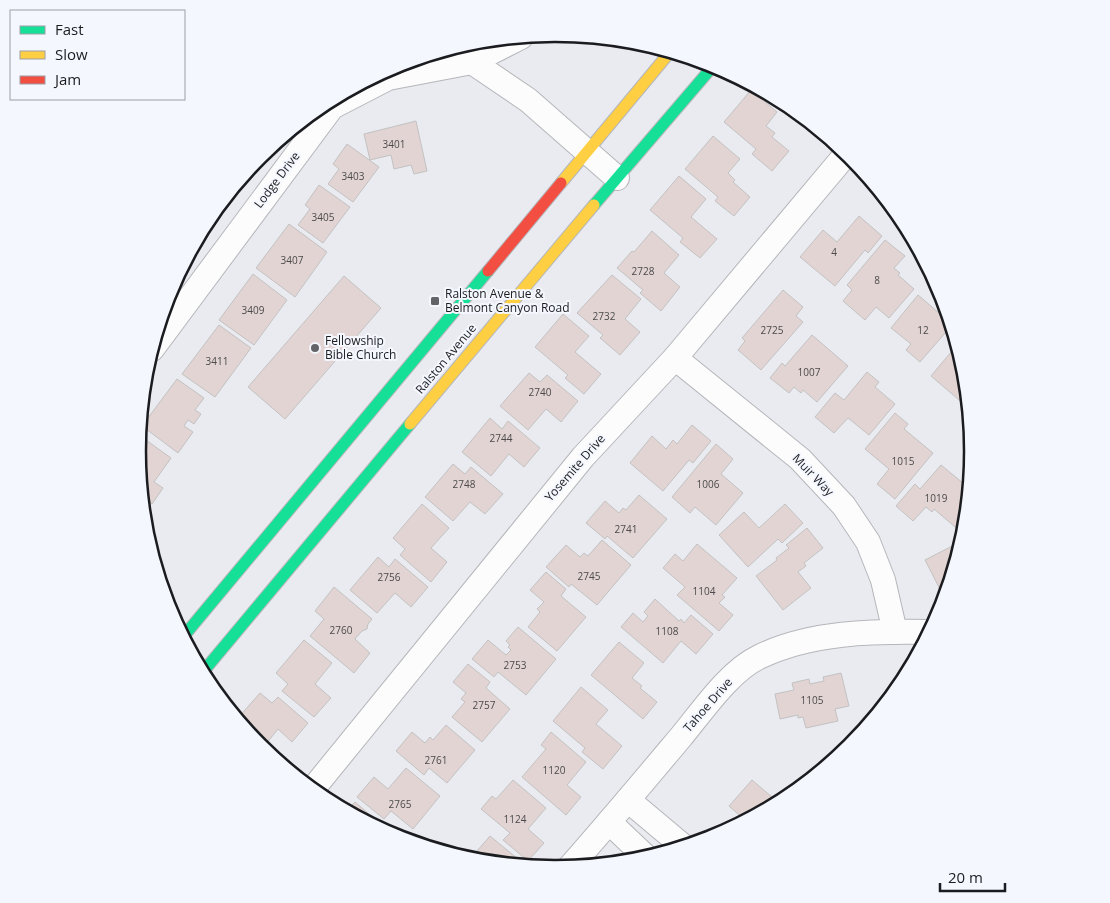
<svg xmlns="http://www.w3.org/2000/svg" width="1110" height="903" viewBox="0 0 1110 903" font-family="'Open Sans',sans-serif">
<style>
.building{fill:#e1d4d2;stroke:#c3c2c3}
.lines{fill:none;stroke-linecap:round;stroke-linejoin:round}
.street-casing{stroke:#b5b6ba;stroke-width:26}
.fast-casing{stroke:#b5b6ba;stroke-width:13}
.slow-casing{stroke:#b5b6ba;stroke-width:13}
.jam-casing{stroke:#b5b6ba;stroke-width:13}
.street{stroke:#fcfcfd;stroke-width:24}
.fast{stroke:#16e098;stroke-width:11}
.slow{stroke:#ffcf43;stroke-width:11}
.jam{stroke:#f24e42;stroke-width:11}
.poi-dot{fill:#636468;stroke:#f5f7ff;stroke-width:2}
.labels{text-anchor:middle;stroke-width:4;stroke-linejoin:round;paint-order:stroke}
.number-label{font-size:10px;fill:#4c4a4c}
.street-label{font-size:12px;fill:#1b1c1f;stroke:#f5f7ff}
.poi-label{font-size:12px;fill:#1b1c1f;stroke:#f5f7ff;text-anchor:start}
.rim{fill:none;stroke:#1b1c1f;stroke-width:2.5}
</style>
<rect width="100%" height="100%" fill="#eaebf0"/>
<g class="building">
<polygon points="751,90 777,112 766,126 775,133 772,137 789,151 772,171 752,154 756,149 724,122"/>
<polygon points="416,121 427,171 414,174 411,165 394,169 391,155 370,160 364,134"/>
<polygon points="713,136 740,159 728,173 735,180 733,182 750,197 734,216 715,201 718,197 685,169"/>
<polygon points="347,144 379,167 353,202 328,184 339,169 333,164"/>
<polygon points="679,176 706,199 691,217 717,239 700,258 680,242 683,238 650,210"/>
<polygon points="319,185 350,207 323,243 298,225 310,209 305,205"/>
<polygon points="859,216 882,236 868,253 865,250 835,286 800,257 823,230 837,242"/>
<polygon points="289,224 327,252 295,297 256,268"/>
<polygon points="652,231 679,255 664,273 680,287 661,311 640,293 643,290 617,268 632,251 634,252"/>
<polygon points="885,240 905,256 894,268 900,273 898,275 914,289 889,318 876,307 865,320 843,301 852,290 847,285"/>
<polygon points="253,274 287,300 254,345 219,320"/>
<polygon points="612,275 641,299 625,319 640,332 620,355 600,338 603,335 577,313"/>
<polygon points="344,276 381,308 285,419 248,387"/>
<polygon points="783,290 803,307 796,316 803,322 761,370 738,350 745,341 742,338"/>
<polygon points="918,295 939,313 945,306 955,338 946,332 920,362 906,350 911,344 891,328"/>
<polygon points="563,314 589,336 575,352 601,374 584,394 565,378 568,375 535,347"/>
<polygon points="219,325 251,348 215,397 182,374"/>
<polygon points="812,335 848,366 817,402 803,390 801,393 794,387 789,393 770,378 782,363 785,366"/>
<polygon points="957,345 965,370 968,401 965,405 931,376"/>
<polygon points="867,372 879,382 875,387 895,404 869,435 848,418 834,433 815,417 835,393 844,400"/>
<polygon points="529,373 540,382 547,375 578,401 561,422 546,409 528,430 500,406"/>
<polygon points="177,379 204,398 195,410 201,414 194,424 188,420 184,426 193,432 178,453 142,426"/>
<polygon points="895,413 908,424 904,429 933,453 895,499 877,484 889,469 865,449"/>
<polygon points="490,418 502,429 508,421 540,448 524,467 509,454 491,476 462,452"/>
<polygon points="692,425 711,441 693,463 689,460 663,491 630,463 652,436 666,449 673,440 677,444"/>
<polygon points="139,435 171,458 154,482 163,488 152,504 142,496 137,451"/>
<polygon points="716,444 733,459 721,474 743,493 716,525 695,507 690,513 672,497"/>
<polygon points="453,464 465,474 471,467 503,494 485,514 470,502 453,521 425,497"/>
<polygon points="941,465 969,488 965,527 961,532 934,509 932,512 926,507 913,521 896,506 915,484 920,489"/>
<polygon points="639,495 667,519 633,558 607,536 605,539 586,523 605,501 619,513 623,508 626,510"/>
<polygon points="142,504 147,507 150,524 146,536"/>
<polygon points="422,504 449,528 431,548 447,562 431,582 400,555 405,549 393,538"/>
<polygon points="785,504 803,523 782,543 778,539 748,567 719,535 744,512 759,528"/>
<polygon points="807,528 823,548 804,563 806,566 798,572 811,588 783,610 756,576 777,560 776,558 789,548 786,545"/>
<polygon points="602,540 631,565 597,605 571,584 569,587 546,567 566,545 580,557 584,553 588,556"/>
<polygon points="962,541 945,599 925,560"/>
<polygon points="697,544 737,578 722,595 725,597 719,603 733,615 719,631 677,595 685,587 663,568 675,554 683,561"/>
<polygon points="378,557 389,567 395,559 428,587 411,607 395,593 377,613 350,590"/>
<polygon points="546,572 566,589 561,596 586,617 557,651 528,627 540,612 537,609 544,602 530,590"/>
<polygon points="334,587 372,619 368,624 367,629 362,631 355,639 370,653 354,673 310,636 324,619 315,611"/>
<polygon points="655,599 679,621 681,619 684,623 691,615 713,634 696,654 681,641 663,663 621,627 633,613 643,622 648,616 644,612"/>
<polygon points="518,627 556,659 526,695 498,672 494,677 472,659 488,640 506,655 511,650 508,647 510,645 506,641"/>
<polygon points="304,640 332,663 315,684 331,698 314,717 282,691 288,684 276,673"/>
<polygon points="619,642 644,663 632,678 642,686 640,688 657,702 643,719 591,675"/>
<polygon points="468,664 490,682 486,688 510,709 482,742 452,717 465,702 461,699 466,693 453,682"/>
<polygon points="841,673 849,706 835,709 838,721 806,728 803,717 798,718 798,715 780,719 775,694 794,690 792,683 809,679 810,684 824,681 823,677"/>
<polygon points="581,687 608,710 596,724 622,746 603,769 582,752 585,748 553,721"/>
<polygon points="260,693 272,703 278,697 308,723 292,742 278,729 262,749 237,719"/>
<polygon points="446,725 475,750 447,783 429,768 424,775 396,751 412,732 425,743 430,737 433,740"/>
<polygon points="551,732 586,762 567,785 581,797 566,815 522,777 546,749 541,745"/>
<polygon points="406,768 440,796 413,829 391,811 384,819 357,797 374,777 388,789"/>
<polygon points="513,780 546,808 528,829 544,843 528,861 503,840 510,833 481,809 492,796 496,799"/>
<polygon points="752,780 779,803 746,821 729,806"/>
<polygon points="355,802 388,830 386,832 346,811"/>
<polygon points="490,836 518,859 517,862 520,865 519,866 469,860"/>
</g>
<g class="lines">
<g class="street-casing">
<g id="street">
<polyline points="456,47 472,62 528,100 617,178"/>
<polyline points="152,349 332,107 388,78 472,62 521,37"/>
<polyline points="675,358 800,459 844,506 868,542 883,580 895,632"/>
<polyline points="312,790 583,457 675,358 847,153"/>
<polyline points="628,800 684,847"/>
<polyline points="609,822 647,858"/>
<path d="M569 868C607 825 643 782 680 738 701 713 729 671 759 657 810 632 873 631 930 632"/>
</g>
</g>
<g class="fast-casing">
<g id="fast">
<polyline points="594,205 714,65"/>
<polyline points="183,637 488,271"/>
<polyline points="202,673 410,424"/>
</g>
</g>
<g class="slow-casing">
<g id="slow">
<polyline points="561,183 670,52"/>
<polyline points="410,424 594,205"/>
</g>
</g>
<g class="jam-casing">
<polyline id="jam" points="488,271 561,183"/>
</g>
<use href="#street" class="street"/>
<use href="#fast" class="fast"/>
<use href="#slow" class="slow"/>
<use href="#jam" class="jam"/>
</g>
<g class="poi-dot">
<rect x="430" y="296" width="10" height="10" rx="2.5"/>
<circle cx="315" cy="348" r="5"/>
</g>
<g class="labels">
<g class="number-label">
<text x="394" y="148">3401</text>
<text x="353" y="180">3403</text>
<text x="323" y="221">3405</text>
<text x="834" y="256">4</text>
<text x="292" y="264">3407</text>
<text x="643" y="275">2728</text>
<text x="877" y="284">8</text>
<text x="253" y="314">3409</text>
<text x="604" y="320">2732</text>
<text x="772" y="334">2725</text>
<text x="923" y="334">12</text>
<text x="217" y="365">3411</text>
<text x="809" y="376">1007</text>
<text x="540" y="396">2740</text>
<text x="501" y="442">2744</text>
<text x="903" y="465">1015</text>
<text x="464" y="488">2748</text>
<text x="708" y="488">1006</text>
<text x="936" y="502">1019</text>
<text x="626" y="533">2741</text>
<text x="589" y="580">2745</text>
<text x="389" y="581">2756</text>
<text x="704" y="595">1104</text>
<text x="341" y="634">2760</text>
<text x="667" y="635">1108</text>
<text x="515" y="669">2753</text>
<text x="812" y="704">1105</text>
<text x="484" y="709">2757</text>
<text x="436" y="764">2761</text>
<text x="554" y="774">1120</text>
<text x="400" y="808">2765</text>
<text x="515" y="823">1124</text>
</g>
<g class="street-label">
<text transform="translate(277 180) rotate(-53)" y="4">Lodge Drive</text>
<text transform="translate(446 359) rotate(-50)" y="4">Ralston Avenue</text>
<text transform="translate(575 468) rotate(-49)" y="4">Yosemite Drive</text>
<text transform="translate(813 475) rotate(46)" y="4">Muir Way</text>
<text transform="translate(708 705) rotate(-49)" y="4">Tahoe Drive</text>
</g>
<g class="poi-label">
<text x="445" y="298">Ralston Avenue &amp;<tspan x="445" dy="14">Belmont Canyon Road</tspan></text>
<text x="325" y="345">Fellowship<tspan x="325" dy="14">Bible Church</tspan></text>
</g>
</g>
<path d="M0 0H1110V903H0ZM146 451a409 409 0 1 1 818 0a409 409 0 1 1-818 0Z" fill="#f5f7ff" fill-rule="evenodd"/>
<path class="rim" d="M146 451a409 409 0 1 1 818 0a409 409 0 1 1-818 0Z"/>
<rect x="10" y="10" width="175" height="90" fill="#f5f7ff" stroke="#9e9fa5"/>
<rect x="20" y="26" width="25" height="8" fill="#16e098" stroke="#9e9fa5"/>
<text x="55" y="35" font-size="15" fill="#1b1c1f">Fast</text>
<rect x="20" y="51" width="25" height="8" fill="#ffcf43" stroke="#9e9fa5"/>
<text x="55" y="60" font-size="15" fill="#1b1c1f">Slow</text>
<rect x="20" y="76" width="25" height="8" fill="#f24e42" stroke="#9e9fa5"/>
<text x="55" y="85" font-size="15" fill="#1b1c1f">Jam</text>
<path d="M940 883v8h65v-8" fill="none" stroke="#1b1c1f" stroke-width="2.5"/>
<text x="948" y="883" font-size="15" fill="#1b1c1f" stroke="#f5f7ff" stroke-width="4" paint-order="stroke">20 m</text>
</svg>
